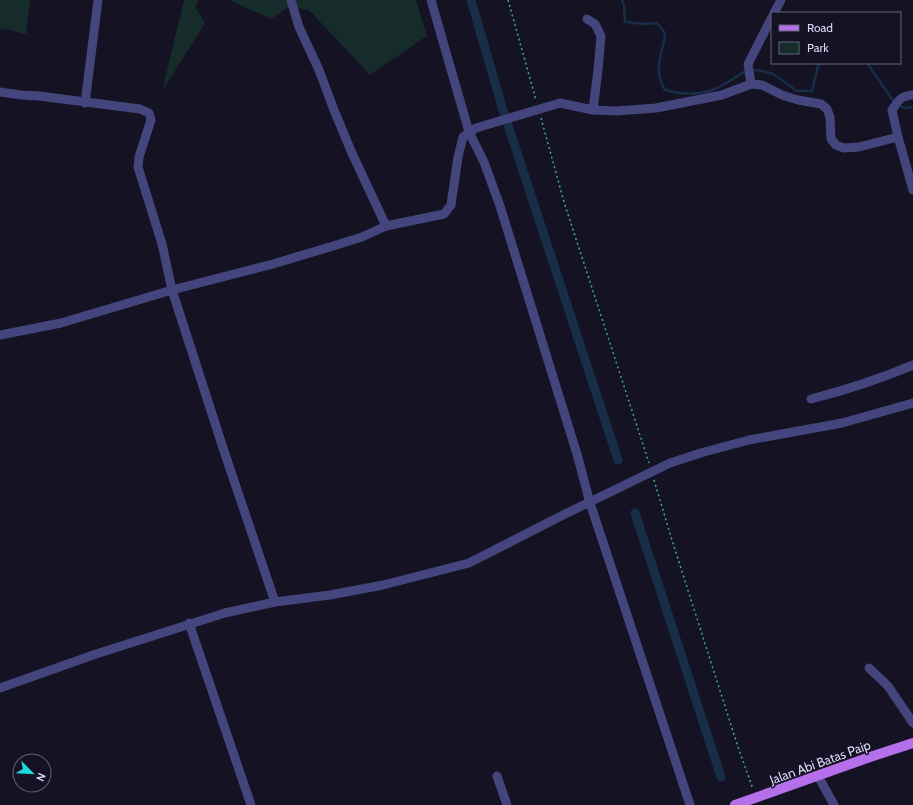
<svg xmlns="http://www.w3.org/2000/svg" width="913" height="805" viewBox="0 0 913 805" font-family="Cabin,sans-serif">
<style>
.green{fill:#162c2a}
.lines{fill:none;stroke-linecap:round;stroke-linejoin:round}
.stream{stroke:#172d48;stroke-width:2.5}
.canal{stroke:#172d48;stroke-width:9}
.path{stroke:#40a79a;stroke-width:1.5;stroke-dasharray:2 3;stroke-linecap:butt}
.minor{stroke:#43457c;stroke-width:9}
.major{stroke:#b56feb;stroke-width:10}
.labels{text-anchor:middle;stroke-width:3;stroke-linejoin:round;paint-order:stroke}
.street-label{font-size:13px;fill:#dbd9fa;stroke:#141223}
</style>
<rect width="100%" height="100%" fill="#141223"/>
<g class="green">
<polygon points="0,0 30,0 26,34 1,28 0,32"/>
<polygon points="184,0 199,0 195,7 205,23 162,91"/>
<polygon points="229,0 416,0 427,36 370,75 309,10 289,7 271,19"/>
</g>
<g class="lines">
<g class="stream">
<polyline points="318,0 321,1 323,0"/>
<path d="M622 0 624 5 625 22 644 24 657 23 665 33C663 55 652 68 665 90 679 94 697 95 712 90 722 87 732 79 742 73L747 72"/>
<polyline points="867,63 894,102"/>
<polyline points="752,71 757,70 773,74 797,91 812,91 818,66 820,63"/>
<polyline points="899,105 904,108 913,107"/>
</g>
<g class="canal">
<polyline points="471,0 502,107 618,460"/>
<polyline points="635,513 721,777"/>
</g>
<g class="path">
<polyline points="508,0 536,100"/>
<polyline points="541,118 564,202 649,463"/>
<polyline points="654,480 671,537 738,747 753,789"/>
</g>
<g class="minor">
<polyline points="291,0 299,27 319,70 334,110 351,151 386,226"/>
<polyline points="431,0 469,132 484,162 500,206 577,454 590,503 690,805"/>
<polyline points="774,13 781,0"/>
<polyline points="587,19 595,24 601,36 598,70 593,110"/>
<polyline points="751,84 748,64 772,17"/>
<polyline points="0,92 21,95 39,96 140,109 149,113 151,120 139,157 138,167 162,244 172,290 224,451 275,602"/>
<path d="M913 95C900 96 899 100 892 110L898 137 913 190"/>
<polyline points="85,103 98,0"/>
<polyline points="0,335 61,323 172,290 273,264 333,246 362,237 386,226 444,214 451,205 458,157 463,137 476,128 560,103 593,110 616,111 656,108 722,95 751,84 762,85 782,95 798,100 821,104 827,109 830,117 831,139 836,145 844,148 859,147 898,137"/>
<path d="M811 399C846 390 880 379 913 365"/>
<polyline points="189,623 251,805"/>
<polyline points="869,668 888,686 913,723"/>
<polyline points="0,688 96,654 225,613 275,602 330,595 383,585 469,563 565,514 670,463 704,452 749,440 842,423 913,403"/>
<polyline points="497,776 507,805"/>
<polyline points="818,776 834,805"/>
</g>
<polyline class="major" points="735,805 870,757 913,743"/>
</g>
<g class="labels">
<g class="street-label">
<text transform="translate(820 762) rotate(-20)" y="5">Jalan Abi Batas Paip</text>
</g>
</g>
<rect x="771" y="12" width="130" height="52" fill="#141223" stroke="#646279"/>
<rect x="779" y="25" width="20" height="6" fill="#b56feb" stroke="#646279"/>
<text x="807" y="32" font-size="12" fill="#dbd9fa">Road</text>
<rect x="779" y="42" width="20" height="12" fill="#162c2a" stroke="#646279"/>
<text x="807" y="52" font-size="12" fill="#dbd9fa">Park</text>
<g transform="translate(32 773) rotate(114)"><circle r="19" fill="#141223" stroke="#646279"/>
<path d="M0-3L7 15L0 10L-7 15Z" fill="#1fd8df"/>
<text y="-6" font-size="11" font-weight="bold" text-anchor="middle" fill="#dbd9fa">N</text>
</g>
</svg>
